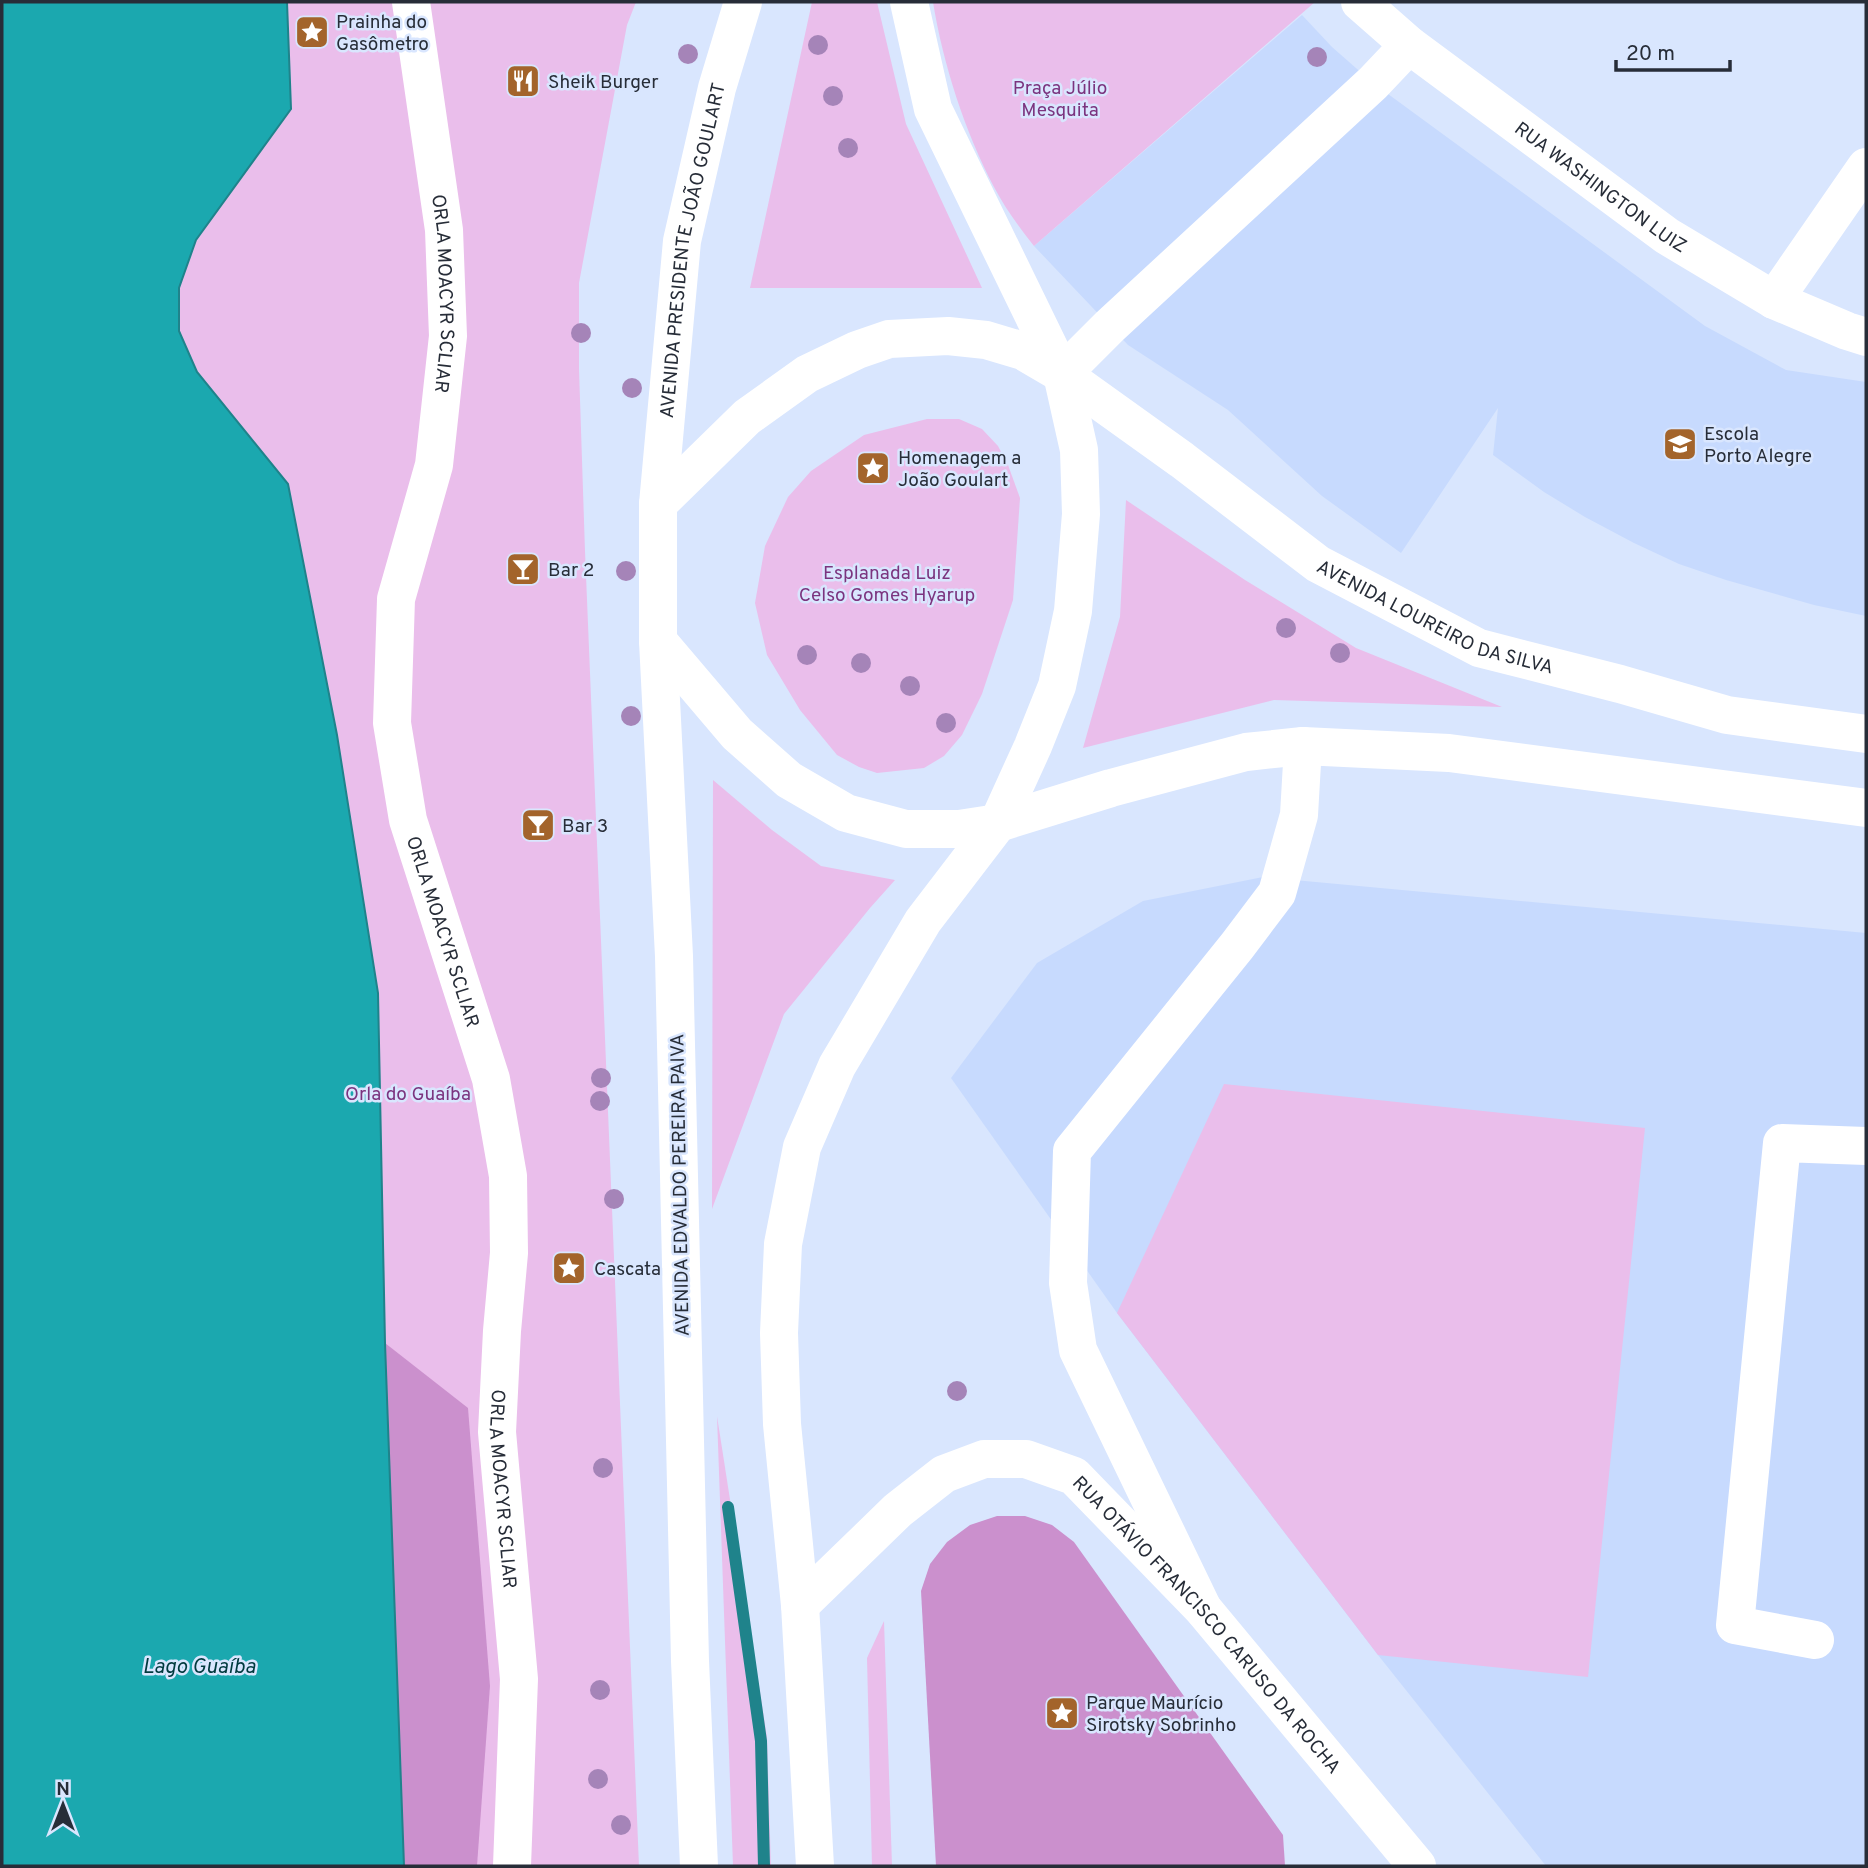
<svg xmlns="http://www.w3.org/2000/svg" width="1868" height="1868" viewBox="0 0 1868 1868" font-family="Overpass,sans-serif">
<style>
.built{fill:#c7dafe}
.green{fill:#eabeeb}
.forest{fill:#cb90cd}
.water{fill:#1ba8af;stroke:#1f838b;stroke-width:2}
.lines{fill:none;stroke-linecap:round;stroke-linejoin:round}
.stream{stroke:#1f838b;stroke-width:12}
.minor{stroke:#fff;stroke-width:38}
.major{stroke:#fff;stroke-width:38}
.tree{fill:#a584b8}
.labels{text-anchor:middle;stroke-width:5;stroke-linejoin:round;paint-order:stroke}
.poi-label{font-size:19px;fill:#272d38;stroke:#d9e6fe;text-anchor:start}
.park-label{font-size:19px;fill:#7b347f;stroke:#d9e6fe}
.street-label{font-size:19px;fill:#272d38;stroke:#d9e6fe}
.water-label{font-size:21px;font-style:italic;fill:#003a3e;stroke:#d9e6fe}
</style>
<rect width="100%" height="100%" fill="#d9e6fe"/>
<g class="built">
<polygon points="1302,15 1332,47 1373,83 1705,326 1786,370 1866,382 1866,616 1814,605 1726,580 1679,564 1634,543 1585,517 1544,492 1493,455 1498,408 1401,553 1322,496 1228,410 1128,345 1034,246"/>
<polygon points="1263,877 1866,933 1866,1866 1546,1866 1378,1655 1117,1313 951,1078 1037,963 1143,901"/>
</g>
<g class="green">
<polygon points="273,2 636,2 627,25 579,283 579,369 585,551 639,1866 344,1866 237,421 197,372 179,331 179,288 196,240 234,188"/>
<polygon points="812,2 877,2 906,124 982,288 750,288"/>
<path d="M933 2H1315L1034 246C1019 227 1005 208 994 187 965 132 943 64 933 2Z"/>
<polygon points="927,419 959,419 982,429 998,446 1008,465 1020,498 1013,600 982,694 962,735 944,756 924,768 877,773 859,767 837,755 800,710 767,655 755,603 765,546 788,497 811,471 864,435"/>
<polygon points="1126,500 1245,580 1356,648 1502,707 1274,700 1083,748 1120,617"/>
<polygon points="713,780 772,830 821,866 895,880 870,908 784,1014 712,1209"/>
<polygon points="1224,1084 1645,1128 1588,1677 1378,1655 1117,1313"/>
<polygon points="717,1416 767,1737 771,1866 733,1866"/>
<polygon points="884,1621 892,1866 872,1866 867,1658"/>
</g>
<g class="forest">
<polygon points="385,1343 468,1408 490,1686 477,1866 404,1866"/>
<polygon points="997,1516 1025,1516 1052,1525 1074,1542 1283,1835 1285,1866 936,1866 921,1591 930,1564 947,1542 970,1525"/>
</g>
<polygon class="water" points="2,2 287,2 291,109 196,240 179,288 179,331 197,372 288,484 337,735 378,993 385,1343 404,1866 2,1866"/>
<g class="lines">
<polyline class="stream" points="728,1507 761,1741 764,1866"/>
<g class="minor">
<path id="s1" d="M411 2 444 230 448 336 434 465 396 599 392 723 408 820 491 1079 508 1176 509 1253 502 1331 497 1432 519 1679 512 1866"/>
<path id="s2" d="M1360 2 1409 45 1667 236 1774 300 1847 331 1866 337"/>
<polyline points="1774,300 1866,167"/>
<polyline points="1062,374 1110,326 1373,83 1409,45"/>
<path id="s3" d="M800 1605 898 1510 944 1474 984 1459H1026L1074 1476 1203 1609 1417 1866"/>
<polyline points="1203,1609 1078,1350 1068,1283 1072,1151 1237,946 1277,893 1299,815 1303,746"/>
<polyline points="1815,1640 1735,1625 1782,1143 1866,1146"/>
</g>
<g class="major">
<path id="s4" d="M658 504 747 417 807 374 857 350 889 339 948 336 986 340 1023 351 1062 374 1182 460 1318 564 1479 648 1620 684 1727 715 1866 734"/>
<polyline points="658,641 737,734 789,780 846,813 906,829 959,829 998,823 1111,788 1246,752 1303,746 1449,753 1866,808"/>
<path id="s5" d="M699 1866 690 1661 674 956 658 641V504L682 241 717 88 743 2"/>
<polyline points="815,1866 800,1605 782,1424 779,1333 783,1244 802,1147 837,1066 923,921 998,823 1033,746 1057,686 1073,611 1081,514 1079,450 1062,374 933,109 909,2"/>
</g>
</g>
<g class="tree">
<circle cx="818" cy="45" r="10"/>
<circle cx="688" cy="54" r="10"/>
<circle cx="1317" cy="57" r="10"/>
<circle cx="833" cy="96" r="10"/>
<circle cx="848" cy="148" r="10"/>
<circle cx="581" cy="333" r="10"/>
<circle cx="632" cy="388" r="10"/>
<circle cx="626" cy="571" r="10"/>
<circle cx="1286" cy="628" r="10"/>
<circle cx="1340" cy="653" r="10"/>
<circle cx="807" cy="655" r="10"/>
<circle cx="861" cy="663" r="10"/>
<circle cx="910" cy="686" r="10"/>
<circle cx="631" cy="716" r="10"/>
<circle cx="946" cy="723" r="10"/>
<circle cx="601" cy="1078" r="10"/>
<circle cx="600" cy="1101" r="10"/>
<circle cx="614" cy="1199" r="10"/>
<circle cx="957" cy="1391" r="10"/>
<circle cx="603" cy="1468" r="10"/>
<circle cx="600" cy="1690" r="10"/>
<circle cx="598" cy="1779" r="10"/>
<circle cx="621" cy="1825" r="10"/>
</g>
<defs>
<g id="sight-square" transform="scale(1.75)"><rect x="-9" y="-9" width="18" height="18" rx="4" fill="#a3642b" stroke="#d9e6fe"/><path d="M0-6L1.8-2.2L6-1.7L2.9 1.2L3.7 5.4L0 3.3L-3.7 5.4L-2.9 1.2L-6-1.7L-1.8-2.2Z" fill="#fff"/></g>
<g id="restaurant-square" transform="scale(1.75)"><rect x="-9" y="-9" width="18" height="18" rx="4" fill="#a3642b" stroke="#d9e6fe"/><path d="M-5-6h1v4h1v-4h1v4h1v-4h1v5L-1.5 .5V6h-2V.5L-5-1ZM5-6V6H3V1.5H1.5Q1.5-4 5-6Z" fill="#fff"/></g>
<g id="school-square" transform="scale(1.75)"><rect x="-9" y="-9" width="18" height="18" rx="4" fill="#a3642b" stroke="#d9e6fe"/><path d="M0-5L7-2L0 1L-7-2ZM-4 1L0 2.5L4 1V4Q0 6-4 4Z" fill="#fff"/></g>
<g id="bar-square" transform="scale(1.75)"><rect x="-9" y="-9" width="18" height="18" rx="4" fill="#a3642b" stroke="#d9e6fe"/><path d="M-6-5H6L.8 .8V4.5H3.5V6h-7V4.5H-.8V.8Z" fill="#fff"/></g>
</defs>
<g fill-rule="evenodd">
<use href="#sight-square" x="312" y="32"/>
<use href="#restaurant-square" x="523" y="81"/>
<use href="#school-square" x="1680" y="444"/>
<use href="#sight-square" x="873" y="468"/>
<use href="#bar-square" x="523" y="569"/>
<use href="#bar-square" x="538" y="825"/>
<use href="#sight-square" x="569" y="1268"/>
<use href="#sight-square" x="1062" y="1713"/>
</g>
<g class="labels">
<g class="poi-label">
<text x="336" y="28">Prainha do<tspan x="336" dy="22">Gasômetro</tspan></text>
<text x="548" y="88">Sheik Burger</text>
<text x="1704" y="440">Escola<tspan x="1704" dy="22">Porto Alegre</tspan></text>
<text x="898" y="464">Homenagem a<tspan x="898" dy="22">João Goulart</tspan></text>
<text x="548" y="576">Bar 2</text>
<text x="562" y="832">Bar 3</text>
<text x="594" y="1275">Cascata</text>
<text x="1086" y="1709">Parque Maurício<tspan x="1086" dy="22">Sirotsky Sobrinho</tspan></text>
</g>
<g class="park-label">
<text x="1060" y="94">Praça Júlio<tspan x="1060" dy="22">Mesquita</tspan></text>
<text x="887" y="579">Esplanada Luiz<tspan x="887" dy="22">Celso Gomes Hyarup</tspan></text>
<text x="408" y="1100">Orla do Guaíba</text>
</g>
<g class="street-label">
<text dy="7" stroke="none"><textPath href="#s2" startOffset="304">RUA WASHINGTON LUIZ</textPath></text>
<text dy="7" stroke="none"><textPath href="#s5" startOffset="1619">AVENIDA PRESIDENTE JOÃO GOULART</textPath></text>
<text dy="7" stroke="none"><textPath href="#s1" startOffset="294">ORLA MOACYR SCLIAR</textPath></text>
<text dy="7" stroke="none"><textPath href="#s4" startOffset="917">AVENIDA LOUREIRO DA SILVA</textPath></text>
<text dy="7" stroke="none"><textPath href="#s1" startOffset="945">ORLA MOACYR SCLIAR</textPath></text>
<text transform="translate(679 1185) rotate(-91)" y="7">AVENIDA EDVALDO PEREIRA PAIVA</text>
<text dy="7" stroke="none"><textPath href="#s1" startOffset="1512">ORLA MOACYR SCLIAR</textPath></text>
<text dy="7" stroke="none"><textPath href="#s3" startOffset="530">RUA OTÁVIO FRANCISCO CARUSO DA ROCHA</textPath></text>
</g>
<g class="water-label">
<text x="199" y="1673">Lago Guaíba</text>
</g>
</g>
<rect width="1868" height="1868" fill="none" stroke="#272d38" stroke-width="7"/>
<g transform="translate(63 1805)" stroke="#d9e6fe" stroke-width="5" paint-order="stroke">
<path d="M0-5L12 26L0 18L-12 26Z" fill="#272d38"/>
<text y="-10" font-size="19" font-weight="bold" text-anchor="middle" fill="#272d38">N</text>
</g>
<path d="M1616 60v10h114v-10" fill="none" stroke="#272d38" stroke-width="3.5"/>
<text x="1626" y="60" font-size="21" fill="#272d38" stroke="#d9e6fe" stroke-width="5" paint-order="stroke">20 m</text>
</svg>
